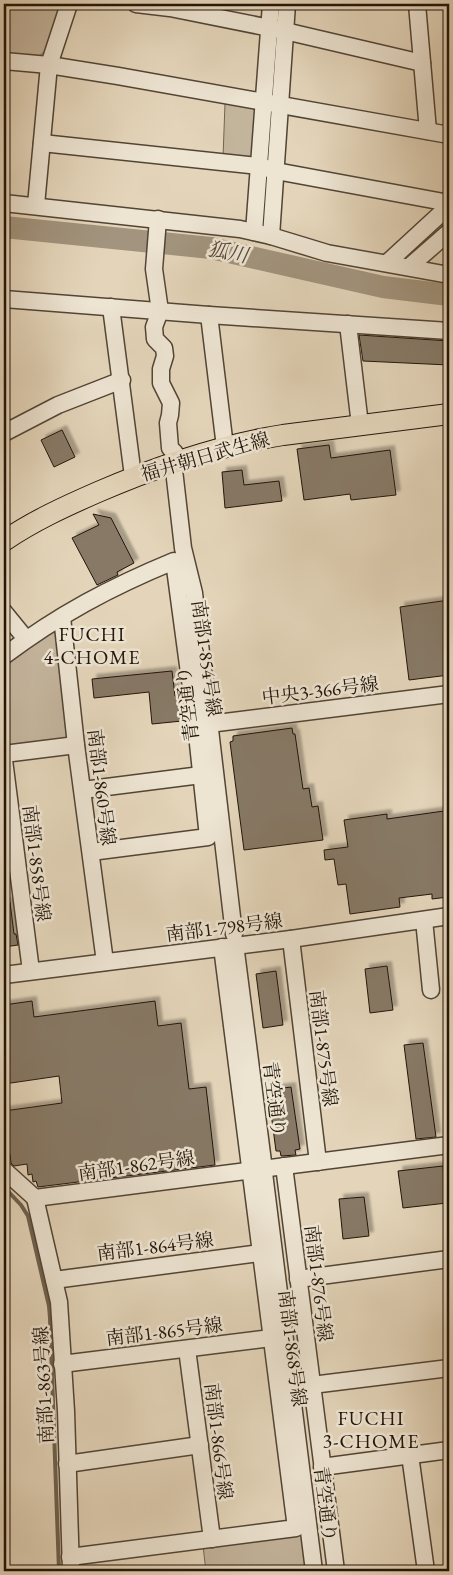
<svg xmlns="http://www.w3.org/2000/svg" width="453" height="1575" viewBox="0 0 453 1575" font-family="'EB Garamond','Noto Serif JP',serif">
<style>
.green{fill:#c3b49c;stroke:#726453}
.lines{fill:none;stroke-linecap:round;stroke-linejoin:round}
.stream{stroke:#6f6150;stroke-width:4}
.river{stroke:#a2947e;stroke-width:22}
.building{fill:#877966;stroke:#22150a;filter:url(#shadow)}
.minor-casing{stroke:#524536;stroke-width:19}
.major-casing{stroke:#22150a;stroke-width:22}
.minor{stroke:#ede4d2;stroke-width:16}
.major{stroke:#e4d5ba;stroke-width:20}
.labels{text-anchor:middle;stroke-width:5;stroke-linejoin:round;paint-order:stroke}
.street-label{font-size:19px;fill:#22150a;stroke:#ede4d2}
.water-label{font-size:20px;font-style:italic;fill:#554838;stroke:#ede4d2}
.neighbourhood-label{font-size:20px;letter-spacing:1px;fill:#22150a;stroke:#ede4d2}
</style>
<defs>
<filter id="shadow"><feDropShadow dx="4.5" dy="-4.5" stdDeviation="1" flood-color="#0004"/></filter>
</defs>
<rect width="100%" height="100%" fill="#e4d5ba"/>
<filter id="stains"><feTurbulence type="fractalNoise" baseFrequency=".004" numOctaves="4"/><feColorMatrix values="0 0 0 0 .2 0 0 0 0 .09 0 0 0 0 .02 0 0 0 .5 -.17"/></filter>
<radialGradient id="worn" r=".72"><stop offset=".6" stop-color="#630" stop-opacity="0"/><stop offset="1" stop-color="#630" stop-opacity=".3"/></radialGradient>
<g class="green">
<polygon points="4,5 59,7 45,51 38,57 4,54"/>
<polygon points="225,103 252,108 258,114 255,156 248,161 223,158"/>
<polygon points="50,630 58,634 71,735 67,741 11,747 7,743 4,720 4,663"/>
<polygon points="302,1534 306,1571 206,1571 203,1546"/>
</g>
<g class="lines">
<polyline class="stream" points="4,1187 21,1205 28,1216 49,1306 50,1318 59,1571"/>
<polyline class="river" points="4,227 211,248 383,287 449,295"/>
</g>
<g class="building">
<polygon points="359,335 449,341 449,365 363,361"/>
<polygon points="62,430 75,457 54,467 41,440"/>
<polygon points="329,445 331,458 390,450 396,495 351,500 350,494 304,500 297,449"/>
<polygon points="242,470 244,485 279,481 282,501 225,508 222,472"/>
<polygon points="93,514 111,518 134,563 117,572 118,575 97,585 72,538 99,525"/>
<polygon points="449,600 449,675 409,680 400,607"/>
<polygon points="172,671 175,696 179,697 182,721 152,724 149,692 94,698 92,679"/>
<polygon points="292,728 293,734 295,734 303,789 309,788 312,807 318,806 323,840 244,850 230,742 233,741 233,736"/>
<polygon points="444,811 445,818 448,817 449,825 449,870 445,870 448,897 432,899 432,894 399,898 400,907 350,914 346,884 338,885 334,859 325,860 324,850 348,847 344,820 387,814 387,819"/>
<polygon points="4,902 10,902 14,934 16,934 18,945 4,947"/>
<polygon points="387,966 393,1010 370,1013 365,969"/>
<polygon points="276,971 283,1025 263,1028 256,974"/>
<polygon points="32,1001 34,1017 155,1001 158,1026 181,1023 189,1089 206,1087 215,1165 38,1187 36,1181 33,1182 32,1174 28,1175 27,1164 14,1166 11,1163 10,1154 4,1155 4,1111 62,1103 59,1076 4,1084 4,1005"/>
<polygon points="423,1043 436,1137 416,1139 404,1045"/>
<polygon points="291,1087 300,1149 295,1150 296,1155 281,1156 280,1151 276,1151 268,1090"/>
<polygon points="443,1166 447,1203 403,1208 398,1171"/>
<polygon points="364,1197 369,1236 343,1239 339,1199"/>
</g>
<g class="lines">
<g class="minor-casing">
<g id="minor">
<polyline points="136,4 170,8 285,31 422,63"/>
<polyline points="417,4 428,131"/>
<polyline points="4,61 49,65 118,76 449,135"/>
<polyline points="42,143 259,166 276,171 449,203"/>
<polyline points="4,203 240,229 271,236 327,253 449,275"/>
<polyline points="36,205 49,65 69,4"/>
<polyline points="158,219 154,269 160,311 154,327 155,339 164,348 165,356 161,369 161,383 171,403 170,415 168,423 170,448 175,453"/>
<polyline points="254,232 271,4"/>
<polyline points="271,236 287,4"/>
<polyline points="387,263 449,206"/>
<polyline points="409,267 449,232"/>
<polyline points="4,299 209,315 449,331"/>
<polyline points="111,307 133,476"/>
<polyline points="209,315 225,447"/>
<polyline points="348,324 360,425"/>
<polyline points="4,433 58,405 122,380"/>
<polyline points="174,470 183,548 194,593 234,934"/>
<polyline points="4,612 26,639"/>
<polyline points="62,617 76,745 105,962"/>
<path d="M4 656C58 615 111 587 174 561L196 725 208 837 91 852"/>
<polyline points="201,725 449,694"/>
<polyline points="4,754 76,745"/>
<polyline points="4,760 31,971"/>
<polyline points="83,790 201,775"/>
<polyline points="424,920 431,990"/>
<polyline points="291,939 318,1162"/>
<polyline points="236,952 263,1162"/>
<polyline points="4,975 291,939 449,916"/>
<polyline points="284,1166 336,1571"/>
<polyline points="4,1170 35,1198 449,1145"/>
<polyline points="264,1173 314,1571"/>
<polyline points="35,1198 59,1302 66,1411 71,1571"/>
<polyline points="298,1279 449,1259"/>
<polyline points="54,1280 260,1253"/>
<polyline points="187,1349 212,1539"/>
<polyline points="62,1364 271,1338"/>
<polyline points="312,1385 449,1368"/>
<polyline points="410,1455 426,1571"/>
<polyline points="67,1464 200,1445"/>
<polyline points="322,1467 449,1450"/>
<polyline points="70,1557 296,1528 222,947"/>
</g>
</g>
<g class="major-casing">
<path id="major" d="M4 541C33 521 66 506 98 492 158 466 219 445 283 435L449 414"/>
</g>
<use href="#minor" class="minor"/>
<use href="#major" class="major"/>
</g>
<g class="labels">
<g class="street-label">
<text transform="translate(205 456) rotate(-16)" y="7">福井朝日武生線</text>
<text transform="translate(207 658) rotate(82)" y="7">南部1-854号線</text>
<text transform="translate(320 690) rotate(-7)" y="7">中央3-366号線</text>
<text transform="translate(187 704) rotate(-97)" y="7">青空通り</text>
<text transform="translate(102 787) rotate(83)" y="7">南部1-860号線</text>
<text transform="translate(37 863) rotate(83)" y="7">南部1-858号線</text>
<text transform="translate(224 927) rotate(-7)" y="7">南部1-798号線</text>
<text transform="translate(324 1048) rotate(83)" y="7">南部1-875号線</text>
<text transform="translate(275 1099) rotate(83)" y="7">青空通り</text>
<text transform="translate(136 1165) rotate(-8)" y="7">南部1-862号線</text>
<text transform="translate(155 1246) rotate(-7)" y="7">南部1-864号線</text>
<text transform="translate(319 1283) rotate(83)" y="7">南部1-876号線</text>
<text transform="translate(164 1331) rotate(-7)" y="7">南部1-865号線</text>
<text transform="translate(293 1348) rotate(83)" y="7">南部1-868号線</text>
<text transform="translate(43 1385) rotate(-93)" y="7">南部1-863号線</text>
<text transform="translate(219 1441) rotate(83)" y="7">南部1-866号線</text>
<text transform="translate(326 1504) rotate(83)" y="7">青空通り</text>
</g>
<g class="water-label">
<text transform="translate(228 252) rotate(11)" y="7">狐川</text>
</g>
<g class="neighbourhood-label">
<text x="92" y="641">FUCHI<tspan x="92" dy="23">4-CHOME</tspan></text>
<text x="371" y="1425">FUCHI<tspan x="371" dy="23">3-CHOME</tspan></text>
</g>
</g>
<rect width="453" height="1575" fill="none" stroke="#e4d5ba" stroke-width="20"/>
<rect x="5" y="5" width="443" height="1565" fill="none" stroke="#22150a" stroke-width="2.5"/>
<rect x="10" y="10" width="433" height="1555" fill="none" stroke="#22150a"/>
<rect width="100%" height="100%" filter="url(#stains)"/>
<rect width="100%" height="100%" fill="url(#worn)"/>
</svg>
